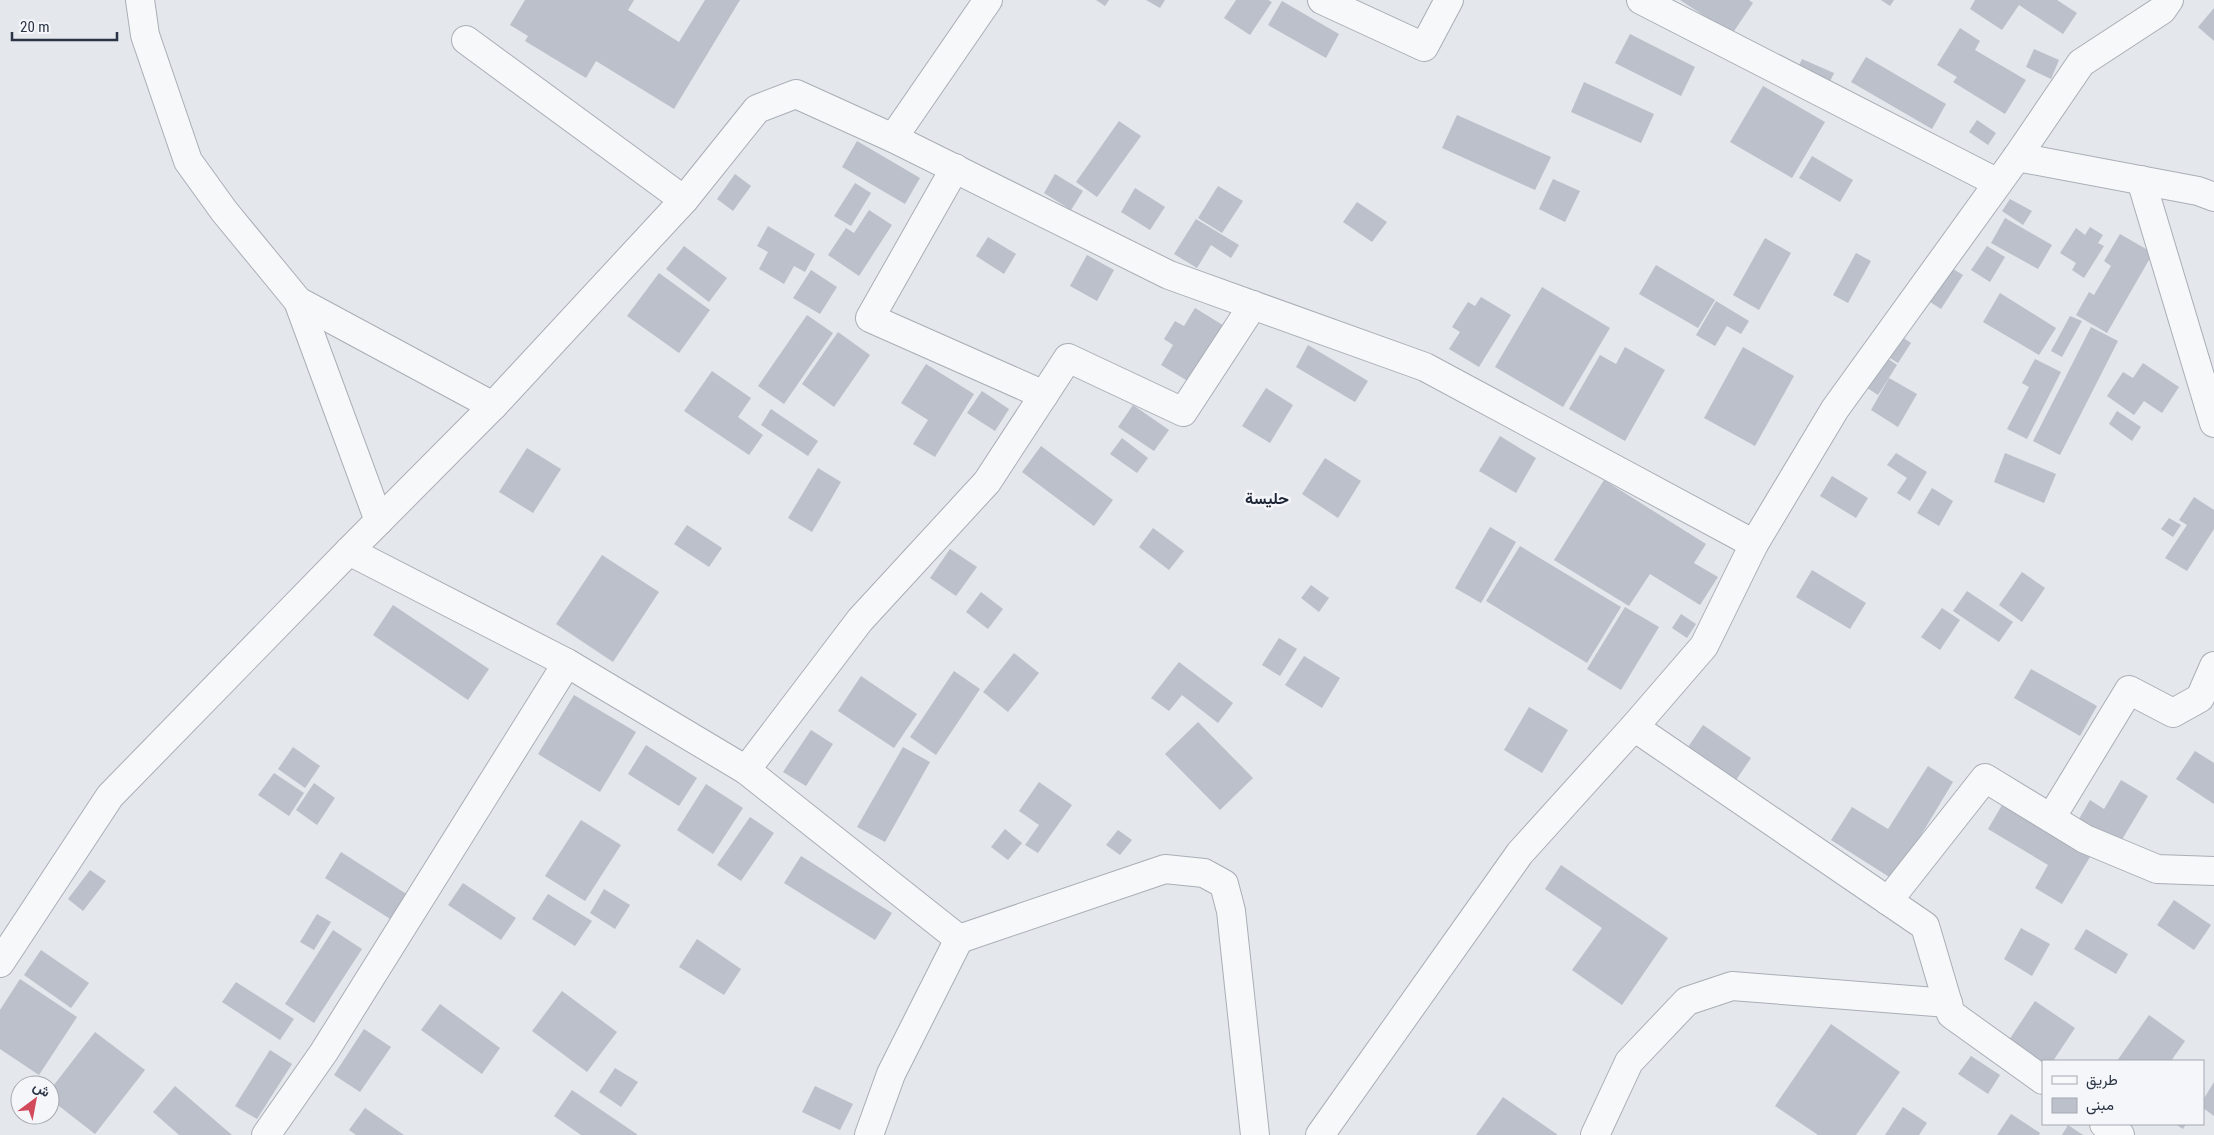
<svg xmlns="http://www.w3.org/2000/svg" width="2214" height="1135" viewBox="0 0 2214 1135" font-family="'Roboto Condensed',Vazirmatn,sans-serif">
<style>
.building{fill:#bbc0ca}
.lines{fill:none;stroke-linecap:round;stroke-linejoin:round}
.minor-casing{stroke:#a9aeb7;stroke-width:30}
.minor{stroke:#f7f8fa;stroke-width:28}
.labels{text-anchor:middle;stroke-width:5;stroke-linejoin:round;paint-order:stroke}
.quarter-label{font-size:16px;font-weight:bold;fill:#1d2536;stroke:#f4f6f9}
</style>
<rect width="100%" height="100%" fill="#e4e7ec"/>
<g class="building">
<polygon points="525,0 634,0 628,10 679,42 705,0 740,0 674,109 596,61 586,78 525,41 528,36 510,25"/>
<polygon points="1096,0 1109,0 1105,6"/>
<polygon points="1146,0 1165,0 1160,8"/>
<polygon points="1236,0 1268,0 1272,2 1250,35 1224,18"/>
<polygon points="1680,0 1749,0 1753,3 1732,34"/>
<polygon points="1881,0 1894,0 1890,6"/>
<polygon points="1975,0 2057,0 2077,13 2063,34 2019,5 2002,30 1970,9"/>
<polygon points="1282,1 1339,34 1326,58 1268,25"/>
<polygon points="2214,8 2214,41 2198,27"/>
<polygon points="1960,28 1980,41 1975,50 2026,80 2005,114 1953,82 1957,77 1937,65"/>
<polygon points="1630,34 1695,67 1681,96 1615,63"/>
<polygon points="2034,49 2059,60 2051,79 2026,67"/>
<polygon points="1866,57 1946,104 1932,129 1851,82"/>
<polygon points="1802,59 1834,73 1828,86 1796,72"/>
<polygon points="1584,82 1654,114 1641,143 1571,112"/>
<polygon points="1763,86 1825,122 1792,178 1730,142"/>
<polygon points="1457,115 1551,157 1535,190 1442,148"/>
<polygon points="1977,120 1996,133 1988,145 1969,132"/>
<polygon points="1119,121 1141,136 1097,197 1076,182"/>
<polygon points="857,141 920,178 905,204 842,167"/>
<polygon points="1812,156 1853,180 1840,202 1799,178"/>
<polygon points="735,174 751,186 733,211 717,199"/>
<polygon points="1055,174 1083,191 1071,210 1044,193"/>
<polygon points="1553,179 1580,191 1565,222 1539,209"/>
<polygon points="855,183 871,193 851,226 834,216"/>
<polygon points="1218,186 1243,201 1222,233 1198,218"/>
<polygon points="1135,188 1165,207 1150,230 1121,212"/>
<polygon points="2010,199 2032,211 2023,225 2002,211"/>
<polygon points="1357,202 1387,222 1372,242 1343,222"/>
<polygon points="869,210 892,225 859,276 828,255 846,228 854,233"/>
<polygon points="2005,218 2052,245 2038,269 1991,243"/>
<polygon points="1196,219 1239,245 1231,258 1211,245 1197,268 1174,254"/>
<polygon points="768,226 815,254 805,272 794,266 784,284 759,269 768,252 757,246"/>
<polygon points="2090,227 2103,235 2098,243 2104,246 2084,278 2072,270 2076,263 2060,253 2076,228 2085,235"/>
<polygon points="2120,234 2153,253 2107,333 2076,315 2089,292 2094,295 2111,266 2104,261"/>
<polygon points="988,237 1016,254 1004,274 976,256"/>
<polygon points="1765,238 1791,253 1759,310 1733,295"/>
<polygon points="684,246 727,278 709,302 666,269"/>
<polygon points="1987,246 2005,257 1990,282 1971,270"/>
<polygon points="1856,253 1871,261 1848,303 1833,295"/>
<polygon points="1087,255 1114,270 1097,301 1070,286"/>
<polygon points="1945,264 1963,275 1941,309 1924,298"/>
<polygon points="1656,265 1715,300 1698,328 1639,294"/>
<polygon points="811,270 837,287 820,314 793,298"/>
<polygon points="659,273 710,310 679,353 627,316"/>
<polygon points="1542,287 1610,328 1563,407 1495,367"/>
<polygon points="2000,293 2056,328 2039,355 1983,322"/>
<polygon points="1481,297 1511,315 1479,367 1449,349 1460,332 1452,327 1468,302 1475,306"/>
<polygon points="1716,301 1749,321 1741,334 1727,326 1715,346 1696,335"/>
<polygon points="1195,308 1226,327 1191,383 1161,365 1173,345 1164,339 1175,321 1184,326"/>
<polygon points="807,315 833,333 784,404 758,386"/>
<polygon points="2070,316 2082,321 2062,357 2051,351"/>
<polygon points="2091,327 2118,341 2060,455 2033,441"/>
<polygon points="838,332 870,355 834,407 802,384"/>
<polygon points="1898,334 1911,343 1898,363 1885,355"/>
<polygon points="1308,345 1368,381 1355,402 1296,367"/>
<polygon points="1625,347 1665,370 1625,441 1569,409 1600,355 1616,364"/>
<polygon points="1743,347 1794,376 1755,446 1704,418"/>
<polygon points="1881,354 1897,365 1878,395 1861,384"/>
<polygon points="2035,359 2061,372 2027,439 2007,429 2029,387 2022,383"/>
<polygon points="2143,363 2179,387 2162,413 2144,401 2134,415 2107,396 2123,372 2133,378"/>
<polygon points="926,364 974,394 935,457 913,444 928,420 901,403"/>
<polygon points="712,371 751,398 738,417 763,435 749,455 684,411"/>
<polygon points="1889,378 1917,394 1898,427 1871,410"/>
<polygon points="1266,388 1293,405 1270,443 1242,426"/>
<polygon points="982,391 1009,409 995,431 967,413"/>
<polygon points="1133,405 1169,430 1154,451 1118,427"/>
<polygon points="771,409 818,441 808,456 761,425"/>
<polygon points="2117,411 2141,427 2132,441 2109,424"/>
<polygon points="1500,436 1536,458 1516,493 1479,471"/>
<polygon points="1122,438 1148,458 1137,473 1110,454"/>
<polygon points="1041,446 1113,500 1094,526 1022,472"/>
<polygon points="527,448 561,469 533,513 499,492"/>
<polygon points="1896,453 1927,472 1910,501 1897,493 1907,478 1887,465"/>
<polygon points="2005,453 2056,474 2044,503 1994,482"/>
<polygon points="1325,458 1361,481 1338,518 1302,494"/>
<polygon points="818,468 841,482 812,532 788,518"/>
<polygon points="1832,476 1868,498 1856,518 1820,496"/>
<polygon points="1604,480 1706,544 1694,563 1718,577 1700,605 1650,574 1629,606 1554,560"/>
<polygon points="1932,488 1953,501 1939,526 1917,513"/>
<polygon points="2194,497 2214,510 2214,529 2187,571 2165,558 2187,525 2179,520"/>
<polygon points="2169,518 2181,525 2173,537 2161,529"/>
<polygon points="687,525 722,548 709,567 674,544"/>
<polygon points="1490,527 1516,542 1481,603 1455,588"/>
<polygon points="1153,528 1184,551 1169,570 1139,547"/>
<polygon points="1520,546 1621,607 1587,663 1486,601"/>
<polygon points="950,549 977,567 956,596 930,578"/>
<polygon points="602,555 659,592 613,662 556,624"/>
<polygon points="1812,570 1866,603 1850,629 1796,597"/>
<polygon points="2022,572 2045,588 2022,622 1999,605"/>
<polygon points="1311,585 1329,598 1319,612 1301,598"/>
<polygon points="1967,591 2013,622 1999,642 1953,611"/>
<polygon points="981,592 1003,609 988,629 966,612"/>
<polygon points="393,605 489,669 468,700 373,635"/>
<polygon points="1625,607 1659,627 1621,690 1587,669"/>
<polygon points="1942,608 1960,620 1940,650 1921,637"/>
<polygon points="1681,614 1696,624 1687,638 1672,628"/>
<polygon points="1279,638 1297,649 1280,676 1262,665"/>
<polygon points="1014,653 1039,673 1008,712 983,692"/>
<polygon points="1304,656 1340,678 1322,708 1285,685"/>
<polygon points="1179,662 1233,703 1218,723 1182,695 1169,711 1151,698"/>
<polygon points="2031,669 2097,706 2080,736 2014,698"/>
<polygon points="954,671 980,689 936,755 910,737"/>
<polygon points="861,676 917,714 894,748 838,711"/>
<polygon points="574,695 636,732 600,792 538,754"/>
<polygon points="1529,707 1568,730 1542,773 1504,750"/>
<polygon points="1198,722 1253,778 1220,810 1165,754"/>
<polygon points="1703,725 1751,758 1736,780 1688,747"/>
<polygon points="811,730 833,744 806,786 783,772"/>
<polygon points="646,745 697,778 679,806 628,774"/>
<polygon points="293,747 320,766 305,788 278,769"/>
<polygon points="903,747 930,762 885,842 857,827"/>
<polygon points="2195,751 2214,763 2214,804 2176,779"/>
<polygon points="1928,766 1953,782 1894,880 1831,840 1852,807 1888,829"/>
<polygon points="274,773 304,793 289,816 258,795"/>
<polygon points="2121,780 2148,796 2117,848 2076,824 2090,800 2104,809"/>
<polygon points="1039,782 1072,805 1038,853 1025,845 1039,825 1019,811"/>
<polygon points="314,783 335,798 317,825 296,810"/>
<polygon points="706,784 743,808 713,854 677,830"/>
<polygon points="2002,805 2090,857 2062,904 2035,888 2048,865 1988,829"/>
<polygon points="750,817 774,833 741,881 717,865"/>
<polygon points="581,820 621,845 585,901 545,876"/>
<polygon points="1005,829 1022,843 1008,860 991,847"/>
<polygon points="1118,830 1132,840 1120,855 1106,845"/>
<polygon points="341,852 408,895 392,920 325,878"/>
<polygon points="801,856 892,913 875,940 784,883"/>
<polygon points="1561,865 1668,938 1622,1005 1572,970 1602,928 1545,889"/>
<polygon points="90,870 106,881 83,911 68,899"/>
<polygon points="463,883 516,918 501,940 448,905"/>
<polygon points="604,889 630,905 615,929 590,913"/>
<polygon points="548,894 592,921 575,946 532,919"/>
<polygon points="2174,900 2211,925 2194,950 2157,925"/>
<polygon points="317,914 331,922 314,950 300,942"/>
<polygon points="2021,928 2050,944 2032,976 2004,959"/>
<polygon points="2086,929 2128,954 2116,974 2074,949"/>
<polygon points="333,930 362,949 314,1023 285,1004"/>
<polygon points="697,939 741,969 724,995 679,967"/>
<polygon points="41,950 89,983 71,1008 24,975"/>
<polygon points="20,979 77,1017 39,1075 0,1049 0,1010"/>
<polygon points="236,982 294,1019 280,1040 222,1002"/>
<polygon points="562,991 617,1032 587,1072 532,1031"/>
<polygon points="2035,1001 2075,1028 2053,1061 2043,1061 2043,1071 2005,1046"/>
<polygon points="440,1004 500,1048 482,1074 421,1030"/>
<polygon points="2149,1015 2185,1041 2171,1061 2117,1061"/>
<polygon points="1831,1024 1900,1072 1856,1135 1818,1135 1775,1106"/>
<polygon points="364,1029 391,1047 360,1092 334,1075"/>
<polygon points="95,1032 145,1070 95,1134 50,1099 50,1090"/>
<polygon points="270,1050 292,1064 257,1119 235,1106"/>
<polygon points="1971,1056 2000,1075 1988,1094 1958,1074"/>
<polygon points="615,1068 638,1082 621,1107 599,1092"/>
<polygon points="2214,1082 2214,1116 2203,1108 2203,1100"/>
<polygon points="175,1086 232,1135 179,1135 153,1112"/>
<polygon points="815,1086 853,1104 840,1130 802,1112"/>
<polygon points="572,1090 638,1135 581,1135 554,1116"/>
<polygon points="1503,1097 1558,1135 1476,1135"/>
<polygon points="1903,1107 1927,1123 1919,1135 1885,1135"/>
<polygon points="365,1108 404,1135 356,1135 349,1130"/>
<polygon points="2011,1114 2040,1133 2039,1135 1997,1135"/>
<polygon points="2175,1124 2186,1124 2183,1129"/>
<polygon points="2068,1125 2083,1135 2062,1135"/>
</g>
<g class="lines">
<g class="minor-casing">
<g id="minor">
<polyline points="140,0 145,35 188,161 224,211 298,301 493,406"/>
<polyline points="1322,0 1424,47 1449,0"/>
<polyline points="1641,0 1998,183"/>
<polyline points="466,40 684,200"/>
<polyline points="893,138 988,0"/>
<polyline points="2017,157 2198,191 2214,197"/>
<polyline points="955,168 870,318 1044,395"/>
<polyline points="2141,180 2214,423"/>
<polyline points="298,301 379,521"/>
<polyline points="349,551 567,663 746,770 959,939 1165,869 1204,873 1224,884 1231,911 1255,1135"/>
<polyline points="1634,727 1925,926 1951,1014 2043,1080"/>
<polyline points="746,770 860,620 987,482 1068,358 1183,412 1253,305"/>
<polyline points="2051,818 2129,690 2173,713 2200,698 2214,666"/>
<polyline points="1888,901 1985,778 2085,839 2157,869 2214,871"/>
<polyline points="0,963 110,796 349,551 493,406 684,200 757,109 796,94 893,138 1169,275 1425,367 1754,544"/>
<polyline points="2104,1124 2120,1135"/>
<polyline points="266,1135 324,1052 567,663"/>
<polyline points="869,1135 891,1074 959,939"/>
<polyline points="1320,1135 1520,853 1634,727 1704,646 1754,544 1835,409 2017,157 2081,63 2162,10 2169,0"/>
<polyline points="1595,1135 1629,1062 1687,1001 1732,986 1948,1003"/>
</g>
</g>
<use href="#minor" class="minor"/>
</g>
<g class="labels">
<g class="quarter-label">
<text x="1267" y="504">حليسة</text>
</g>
</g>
<rect x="2042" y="1060" width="162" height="65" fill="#f4f6f9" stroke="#a4a8b1"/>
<rect x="2052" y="1076" width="25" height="8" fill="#f7f8fa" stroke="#a4a8b1"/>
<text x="2086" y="1085" font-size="15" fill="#2b3445">طريق</text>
<rect x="2052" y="1098" width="25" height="15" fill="#bbc0ca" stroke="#a4a8b1"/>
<text x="2086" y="1110" font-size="15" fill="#2b3445">مبنى</text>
<g transform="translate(35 1100) rotate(32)"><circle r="24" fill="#f4f6f9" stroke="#a4a8b1"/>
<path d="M0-4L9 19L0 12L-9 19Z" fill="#d1495b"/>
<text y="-8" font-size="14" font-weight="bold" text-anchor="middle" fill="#2b3445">ش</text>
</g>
<path d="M12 32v8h105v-8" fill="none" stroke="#2b3445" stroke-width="2.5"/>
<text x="20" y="32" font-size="15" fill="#2b3445" stroke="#f4f6f9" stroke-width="4" paint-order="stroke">20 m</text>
</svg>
